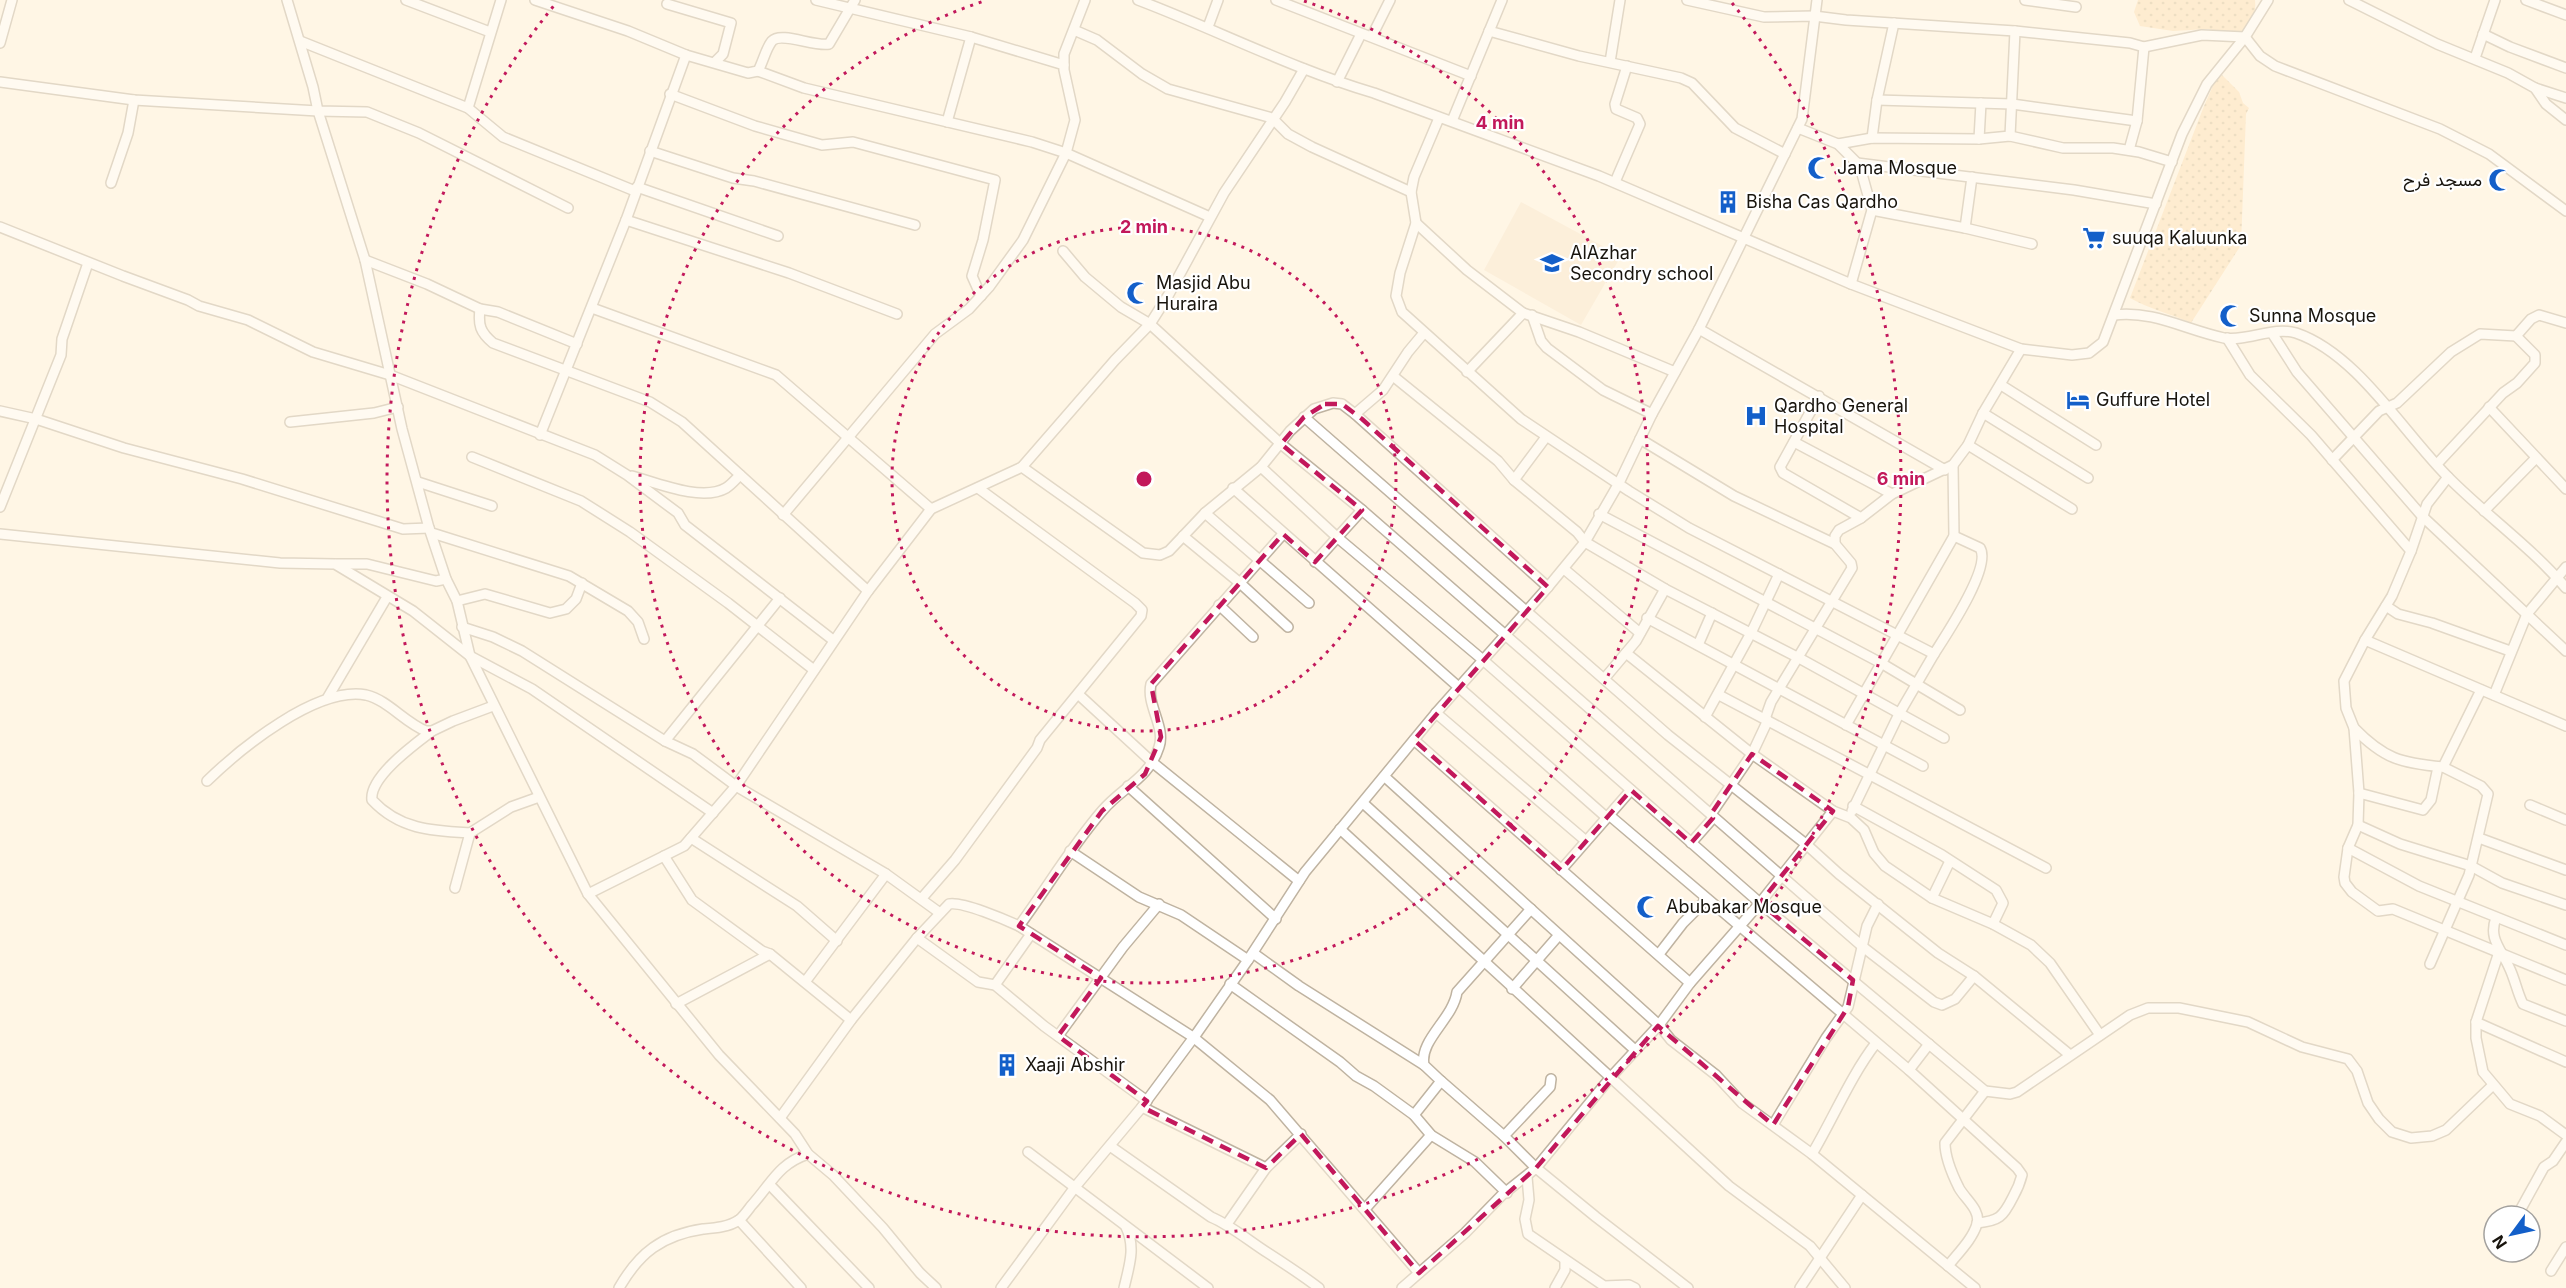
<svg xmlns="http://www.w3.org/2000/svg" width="2566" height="1288" viewBox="0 0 2566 1288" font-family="Inter,Vazirmatn,sans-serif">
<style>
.built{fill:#f8e7cd}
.park{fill:url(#park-dots)}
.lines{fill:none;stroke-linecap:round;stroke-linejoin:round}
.street-casing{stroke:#bfb3a1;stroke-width:12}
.street{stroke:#fff;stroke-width:9}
.marked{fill:none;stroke:#c2185b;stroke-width:4.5;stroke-dasharray:12 8;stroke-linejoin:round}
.ring{fill:none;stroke:#c2185b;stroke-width:3;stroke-dasharray:3 6}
.labels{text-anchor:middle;stroke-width:4.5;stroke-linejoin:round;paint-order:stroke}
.poi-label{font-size:18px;fill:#18140d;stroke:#fff;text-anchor:start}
.centre{fill:#c2185b;stroke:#fff;stroke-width:3}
.ring-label{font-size:18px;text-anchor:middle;font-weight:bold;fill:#c2185b;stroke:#fff;stroke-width:4.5;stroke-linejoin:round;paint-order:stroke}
</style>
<defs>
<pattern id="park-dots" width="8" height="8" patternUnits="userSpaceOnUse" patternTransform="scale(1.5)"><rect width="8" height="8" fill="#fde1b5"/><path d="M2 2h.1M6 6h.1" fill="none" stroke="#d8c09a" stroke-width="1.8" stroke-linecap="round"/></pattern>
</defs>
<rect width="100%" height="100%" fill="#fff5e5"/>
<polygon class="built" points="1521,202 1621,256 1581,325 1484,270"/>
<g class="park">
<path d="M2138 0H2255C2257 14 2249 26 2242 37L2208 29 2173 31 2140 26 2134 12Z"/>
<path d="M2222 75 2239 92 2243 103 2249 108 2246 114 2241 245 2191 323C2171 314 2149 309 2130 298L2204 106 2216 79Z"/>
</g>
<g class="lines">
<g class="street-casing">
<g id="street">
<polyline points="287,0 313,87 318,111 365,260 402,429 429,528 446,579 457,601 470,656 588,894 719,1055 795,1134 808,1154 833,1175 883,1228 920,1273 936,1288"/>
<polyline points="406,0 490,32"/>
<path d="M535 0 628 31 686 55 748 73 758 71C763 62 766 48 772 41 781 31 814 47 829 44L855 0"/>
<polyline points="816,0 971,37 1064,65"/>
<path d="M1138 0C1217 30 1293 69 1374 93L1599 176 1851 284 2021 349 2072 355 2089 353 2103 342 2182 134 2207 84 2245 37 2268 0"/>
<polyline points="1276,0 1471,76"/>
<polyline points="1687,0 1764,17 1814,16 1846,20 2015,31 2130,43 2144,47 2202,35 2245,37 2260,56 2275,66 2440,129 2489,154 2566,211"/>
<polyline points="2025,0 2076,7"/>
<polyline points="2349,0 2437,44 2508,73 2535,88 2546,104 2566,120"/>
<polyline points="2526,0 2566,15"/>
<polyline points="667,4 731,23 723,54 715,62"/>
<polyline points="1208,27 1218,0"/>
<polyline points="1074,30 1097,40 1142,74 1168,89 1272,118 1288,134 1312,147 1411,192"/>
<polyline points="1489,31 1579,56 1681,78 1692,83 1735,128 1785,154"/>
<polyline points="2483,34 2510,47 2566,68"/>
<polyline points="1372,36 1390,0"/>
<polyline points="300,41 468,108 503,137 635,191"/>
<polyline points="0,43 12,0"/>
<polyline points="2475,58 2495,0"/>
<polyline points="1610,62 1620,0"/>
<polyline points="758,71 804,88 1032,142 1066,153 1210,217"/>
<polyline points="0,82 134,100 318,111 367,112 419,133 568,208"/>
<polyline points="1337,82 1361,34"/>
<polyline points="2535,88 2566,98"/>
<polyline points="670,94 755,126 822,145 853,142 995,180 983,240 972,276 981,296"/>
<polyline points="1877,100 2012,104 2137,121"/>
<polyline points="468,108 501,0"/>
<path d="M1439 118 1414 177 1411 192 1416 223 1400 273 1396 296 1402 312 1521 419 1629 491 1689 528 1934 654C1946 635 1992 567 1980 548L1954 536"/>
<polyline points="1452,121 1502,0"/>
<polyline points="947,122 971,37"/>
<polyline points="1798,128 1838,144 1857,163 1862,174 1872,210 1851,284"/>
<polyline points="2010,136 2015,31"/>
<polyline points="1872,138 1877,100 1894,23"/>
<polyline points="1979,139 1981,103"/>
<polyline points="1838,144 1872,138 1979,139 2010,136 2063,148 2113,148 2139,152 2172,162"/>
<polyline points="2129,150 2137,121 2144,47"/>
<polyline points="650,151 733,178 754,181 915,225"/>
<polyline points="1857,163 2074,190 2156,204"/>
<polyline points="1615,182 1640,124 1637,118 1616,109 1615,104 1627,66"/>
<polyline points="111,183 128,133 134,100"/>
<polyline points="637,187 778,236"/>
<polyline points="1872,210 1965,228 2032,244"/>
<polyline points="626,220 789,273 897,314"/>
<polyline points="1416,223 1467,270 1523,313 1579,332 1675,372"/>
<polyline points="0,227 123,276 188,300 199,306 248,320 313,352 390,375 595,455 627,475 678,513 685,525 833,640"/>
<polyline points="1965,228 1972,177"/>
<polyline points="1063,251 1085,277 1121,307 1150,324 1281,444 1362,510 1863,947 1934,1002 1942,1005 1955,999 1974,976 2070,1055"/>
<polyline points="365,260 427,284 480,309 498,312 577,344"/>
<polyline points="592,308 776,375 931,509"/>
<path d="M480 309C478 325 480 332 493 343L650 402 682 422 868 591"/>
<polyline points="1532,315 1541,341 1547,348 1603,390 1652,414"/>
<path d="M2114 315C2153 310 2186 330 2224 338 2247 342 2273 326 2296 333 2358 354 2404 434 2450 479 2487 516 2532 548 2566 588"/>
<polyline points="1699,329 1945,470"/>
<polyline points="2272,333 2297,372 2422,516 2566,651"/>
<polyline points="2227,338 2250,375 2311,435 2411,551"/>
<polyline points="1467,372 1523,313"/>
<polyline points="1393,376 1498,461 1514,480 1577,532 1585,542 1665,589 1799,658 1944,738"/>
<polyline points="2001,385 2096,445"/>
<polyline points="1819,396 1780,467 1783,473 1861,518"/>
<polyline points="2489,407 2566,489"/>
<polyline points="0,411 36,419 124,448 242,479 403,529 429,528"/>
<polyline points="1983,413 2088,478"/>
<polyline points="1355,414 1548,587"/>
<polyline points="1304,417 1668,735 1807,845 1839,874 1938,953 1974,976"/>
<polyline points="290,422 374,413 398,407"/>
<polyline points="540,435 626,220 686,55"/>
<polyline points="1640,439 1734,496 1835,544 1851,563 1852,568 1771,702 1766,716 1767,722 1752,754 1711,814"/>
<polyline points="1794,442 1892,494"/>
<polyline points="1968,445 2072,509"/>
<polyline points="472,457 581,501 630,532 728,603 814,670"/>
<polyline points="2332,460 2379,411 2397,403 2451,352 2480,334 2516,336 2531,319 2539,315 2566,323"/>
<polyline points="2437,464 2503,393 2517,383 2535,363 2535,355 2516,336"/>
<polyline points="1022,467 1143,553 1160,555 1169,551 1205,513 1261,467 1290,431 1314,409 1333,403 1342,404 1355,414 1383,390 1408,352 1423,334"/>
<polyline points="1261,467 1338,538 1483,660 1760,903 1985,1091 2010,1094 2017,1092 2130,1015 2148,1008 2179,1008 2248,1022 2302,1047 2348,1059 2357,1071 2368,1103 2379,1119 2392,1132 2411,1138 2432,1136 2446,1130 2493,1085"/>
<path d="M632 476C657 483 702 502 726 488 731 485 736 479 740 475"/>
<polyline points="2448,477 2427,504 2411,551 2392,596 2365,640 2344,681 2346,708 2354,728 2359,793 2358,825 2348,848 2344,877 2345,883 2352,892 2378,911 2393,909 2566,980"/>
<polyline points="1514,480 1546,437"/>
<polyline points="418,482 492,506"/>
<polyline points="1233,488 1606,817"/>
<polyline points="0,507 61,355 62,339 88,263"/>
<polyline points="2484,511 2536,458"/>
<polyline points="1205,513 1309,603"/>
<polyline points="1599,514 1881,663 1960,710"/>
<polyline points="783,515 935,334 969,309 989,287 1023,240 1066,153 1075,120 1064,70 1064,54 1085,0"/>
<polyline points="432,533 569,576 628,611 638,622 644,639"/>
<polyline points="0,534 280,563 335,564 413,611 470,656 532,689 713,813"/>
<polyline points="1183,536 1240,583 1288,627"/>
<polyline points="1835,544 1835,536 1839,530 1861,518 1892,494 1953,465 1968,445 1983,413 2021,349"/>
<polyline points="1315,562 1362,510"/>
<polyline points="337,564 367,564 436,581 446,579"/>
<polyline points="1564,569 1640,633"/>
<polyline points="457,601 485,594 550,613 566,609 576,599 582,583"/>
<polyline points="1219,605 1253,637"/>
<polyline points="2386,606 2398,614 2432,623 2510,651"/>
<polyline points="1647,618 1923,766"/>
<polyline points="462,627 493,637 522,651 665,741 693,754 736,786 886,874 940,913"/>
<polyline points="2365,640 2566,726"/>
<polyline points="1698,645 1712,613"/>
<polyline points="1626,653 1752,754 1833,811 1851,818 1864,830 1874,853 1885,866 1932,898 1993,924 2031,945 2050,963 2100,1035"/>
<polyline points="1604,679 1636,641 1665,589"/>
<polyline points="1078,694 1152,762 1299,881"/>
<polyline points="1719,695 2046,868"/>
<polyline points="2494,695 2527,614 2566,567"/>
<polyline points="328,697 387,597"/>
<polyline points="1436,713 1586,841"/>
<polyline points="1705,717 1751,633 1779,574"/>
<polyline points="1846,725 1954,536 1953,465"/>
<path d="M2354 728C2384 759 2401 763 2443 767L2481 690"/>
<path d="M432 731C415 744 369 777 372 800 400 830 433 831 470 833"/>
<polyline points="1414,740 1690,983"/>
<polyline points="665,741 780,598"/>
<polyline points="1385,777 1659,1025 1671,1040 1716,1075 1742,1103 1812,1154 1975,1288"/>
<path d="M207 781C241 748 317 686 366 695 388 700 405 723 426 731H432L453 721 493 706"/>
<polyline points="1128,786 1276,919"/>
<polyline points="2359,793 2423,810 2431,800 2438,767"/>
<polyline points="1363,803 1635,1050"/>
<polyline points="2530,805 2566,820"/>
<polyline points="1853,806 1942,855 1996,890 2003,903 1993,924"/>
<polyline points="1852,811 1899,714 1934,654"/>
<path d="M1609 815 1909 1070 2017 1168 2022 1175C2020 1183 2017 1190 2013 1197 2003 1217 1999 1221 1977 1223"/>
<polyline points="2358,825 2400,844 2471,866 2502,883 2566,905"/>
<polyline points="1340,829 1729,1186 1810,1246 1845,1288"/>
<polyline points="691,838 797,906 837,941"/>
<polyline points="2479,838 2566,870"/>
<polyline points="1691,843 1713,818"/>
<polyline points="2348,848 2419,886 2566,945"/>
<polyline points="1070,851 1139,897 1181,915 1248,960"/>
<polyline points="664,856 692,900 762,951 770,954 851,1020"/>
<polyline points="1561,870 1631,790"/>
<polyline points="455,888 470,833 511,807 539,797"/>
<polyline points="588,894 684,846 736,786 868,591 931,509 1022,467 1115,360 1150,324 1169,294 1224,193 1285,102 1304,69"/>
<polyline points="922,898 955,860 1037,748 1040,740 1141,616 1142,610 1135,603 978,488"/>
<polyline points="1932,898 1950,861"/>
<path d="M2496 918C2488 938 2501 949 2509 967 2515 979 2517 992 2523 1004L2566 1021"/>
<polyline points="1019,926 1193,1037 1270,1100 1419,1273"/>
<polyline points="917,938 978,982 995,985 1044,1026 1147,1101"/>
<polyline points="2499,952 2476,1022 2476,1038 2483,1072 2510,1104 2540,1116 2566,1135"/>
<polyline points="1253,953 1299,986 1424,1065"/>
<polyline points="1659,954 1683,923 1707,899"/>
<polyline points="2430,964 2469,875 2488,794 2481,786 2443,767"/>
<polyline points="805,982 886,874"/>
<polyline points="1230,984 1340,1062 1356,1076 1374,1086 1414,1115 1431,1135 1475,1162 1507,1193"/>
<polyline points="995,985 1031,934"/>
<polyline points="1512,989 1559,935"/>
<polyline points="676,1004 770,954"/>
<polyline points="2476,1022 2566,1062"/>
<polyline points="1058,1036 1123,947 1159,904"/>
<polyline points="1909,1070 1929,1044"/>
<path d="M1441 1081 1424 1065C1419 1040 1453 1019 1457 992L1531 909"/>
<polyline points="1142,1107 1266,1168"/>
<polyline points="1414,1115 1441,1081 1504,1136 1536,1168 1596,1217 1688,1288"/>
<path d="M780 1118 851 1020 917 938 949 904C962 901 1006 920 1019 926 1047 888 1071 847 1102 811 1122 787 1149 779 1159 747 1166 727 1146 705 1151 684L1283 534"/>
<polyline points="1773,1125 1826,1038 1848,1007 1867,926 1878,904"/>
<polyline points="1504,1136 1550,1087 1551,1079"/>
<path d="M1110 1146 1211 1217C1232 1226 1249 1241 1268 1253 1285 1264 1302 1275 1319 1288"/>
<polyline points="1028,1152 1208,1288"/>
<path d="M1812 1154C1834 1117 1850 1077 1876 1043"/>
<polyline points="1527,1177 1529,1200 1525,1219 1528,1234 1604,1286 1629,1285 1635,1288"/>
<polyline points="770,1185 869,1288"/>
<polyline points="1365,1209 1431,1135"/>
<polyline points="2517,1216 2544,1167 2553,1161 2566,1142"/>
<polyline points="739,1220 801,1288"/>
<polyline points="1227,1224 1266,1168 1301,1134"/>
<path d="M1948 1266C1958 1253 1972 1240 1977 1224 1981 1210 1965 1199 1959 1188 1953 1176 1945 1157 1945 1143L1985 1091"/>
<polyline points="2551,1271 2566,1247"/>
<path d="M619 1288C639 1253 662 1235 703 1229 715 1228 729 1227 739 1220 743 1217 748 1210 751 1206 772 1183 778 1164 808 1154"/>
<polyline points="1001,1288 1075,1187 1142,1107 1197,1033 1248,960 1305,872 1436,713 1548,587 1585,542 1619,483 1652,414 1699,329 1802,119 1817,0"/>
<path d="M1124 1288C1129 1266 1136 1248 1126 1227"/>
<polyline points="1402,1288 1465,1233 1502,1195 1536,1168 1610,1078 1659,1025 1690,983 1760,903 1833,811"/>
<polyline points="1555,1288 1565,1270 1565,1261"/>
<polyline points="1800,1288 1862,1195"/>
</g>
</g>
<use href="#street" class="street"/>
</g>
<path d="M0 0H2566V1288H0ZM1325 404H1342L1362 419 1548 587 1414 740 1561 870 1631 790 1691 843 1713 818 1711 814 1752 754 1833 811 1760 903 1853 980 1848 1007 1773 1125 1658 1026 1536 1168 1419 1273 1301 1134 1266 1168 1142 1107 1147 1101 1058 1036 1101 978 1019 926 1102 811 1145 774 1161 737 1151 684 1283 534 1315 562 1362 510 1281 444 1304 417Z" fill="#fff5e5" fill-opacity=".55" fill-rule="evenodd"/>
<path class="marked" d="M1325 404H1342L1362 419 1548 587 1414 740 1561 870 1631 790 1691 843 1713 818 1711 814 1752 754 1833 811 1760 903 1853 980 1848 1007 1773 1125 1658 1026 1536 1168 1419 1273 1301 1134 1266 1168 1142 1107 1147 1101 1058 1036 1101 978 1019 926 1102 811 1145 774 1161 737 1151 684 1283 534 1315 562 1362 510 1281 444 1304 417Z"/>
<g class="ring">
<circle cx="1144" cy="479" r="252"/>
<path d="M1304 1A504 504 0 1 1 984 1"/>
<path d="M1732 3A757 757 0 1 1 556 3"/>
</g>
<defs>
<g id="mosque-bare" transform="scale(1.8)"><path d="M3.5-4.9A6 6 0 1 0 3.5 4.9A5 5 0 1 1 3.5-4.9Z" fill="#135fc9" stroke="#fff" stroke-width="2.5" paint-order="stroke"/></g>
<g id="building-bare" transform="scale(1.8)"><path d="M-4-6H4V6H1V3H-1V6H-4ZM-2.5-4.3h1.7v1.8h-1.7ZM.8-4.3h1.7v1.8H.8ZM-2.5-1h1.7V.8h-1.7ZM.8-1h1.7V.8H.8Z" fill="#135fc9" stroke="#fff" stroke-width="2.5" paint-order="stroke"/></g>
<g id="supermarket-bare" transform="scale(1.8)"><path d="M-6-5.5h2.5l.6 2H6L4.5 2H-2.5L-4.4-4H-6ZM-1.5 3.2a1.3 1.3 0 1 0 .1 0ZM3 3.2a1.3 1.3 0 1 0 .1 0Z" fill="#135fc9" stroke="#fff" stroke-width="2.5" paint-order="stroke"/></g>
<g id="school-bare" transform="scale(1.8)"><path d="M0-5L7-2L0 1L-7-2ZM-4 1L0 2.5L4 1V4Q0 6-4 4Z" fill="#135fc9" stroke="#fff" stroke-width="2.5" paint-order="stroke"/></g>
<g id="hotel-bare" transform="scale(1.8)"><path d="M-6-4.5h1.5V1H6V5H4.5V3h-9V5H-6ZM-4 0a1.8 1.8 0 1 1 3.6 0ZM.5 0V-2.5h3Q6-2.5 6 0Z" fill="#135fc9" stroke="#fff" stroke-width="2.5" paint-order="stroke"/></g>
<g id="hospital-bare" transform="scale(1.8)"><path d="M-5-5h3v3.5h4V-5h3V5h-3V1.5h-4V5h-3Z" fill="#135fc9" stroke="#fff" stroke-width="2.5" paint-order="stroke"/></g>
</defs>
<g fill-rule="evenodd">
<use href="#mosque-bare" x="1819" y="168"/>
<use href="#mosque-bare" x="2500" y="180"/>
<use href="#building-bare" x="1728" y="202"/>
<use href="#supermarket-bare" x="2094" y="238"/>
<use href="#school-bare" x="1552" y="263"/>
<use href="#mosque-bare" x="1138" y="293"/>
<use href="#mosque-bare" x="2231" y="316"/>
<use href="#hotel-bare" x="2078" y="400"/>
<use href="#hospital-bare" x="1756" y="416"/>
<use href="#mosque-bare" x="1648" y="907"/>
<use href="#building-bare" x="1007" y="1065"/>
</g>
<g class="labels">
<g class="poi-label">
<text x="1837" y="174">Jama Mosque</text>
<text x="2482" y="186" text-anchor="end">مسجد فرح</text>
<text x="1746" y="208">Bisha Cas Qardho</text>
<text x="2112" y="244">suuqa Kaluunka</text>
<text x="1570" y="259">AlAzhar<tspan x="1570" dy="21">Secondry school</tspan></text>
<text x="1156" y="289">Masjid Abu<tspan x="1156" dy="21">Huraira</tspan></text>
<text x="2249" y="322">Sunna Mosque</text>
<text x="2096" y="406">Guffure Hotel</text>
<text x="1774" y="412">Qardho General<tspan x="1774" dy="21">Hospital</tspan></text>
<text x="1666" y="913">Abubakar Mosque</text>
<text x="1025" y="1071">Xaaji Abshir</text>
</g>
</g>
<circle cx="1144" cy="479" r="9" class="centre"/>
<g class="ring-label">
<text x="1500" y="129">4 min</text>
<text x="1144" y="233">2 min</text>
<text x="1901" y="485">6 min</text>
</g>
<g transform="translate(2512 1234) rotate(237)"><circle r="28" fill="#ffffff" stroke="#a3a19e" stroke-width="1.5"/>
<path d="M0-4.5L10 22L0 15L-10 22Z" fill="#135fc9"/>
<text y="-9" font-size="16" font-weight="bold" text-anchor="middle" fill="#18140d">N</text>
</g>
</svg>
